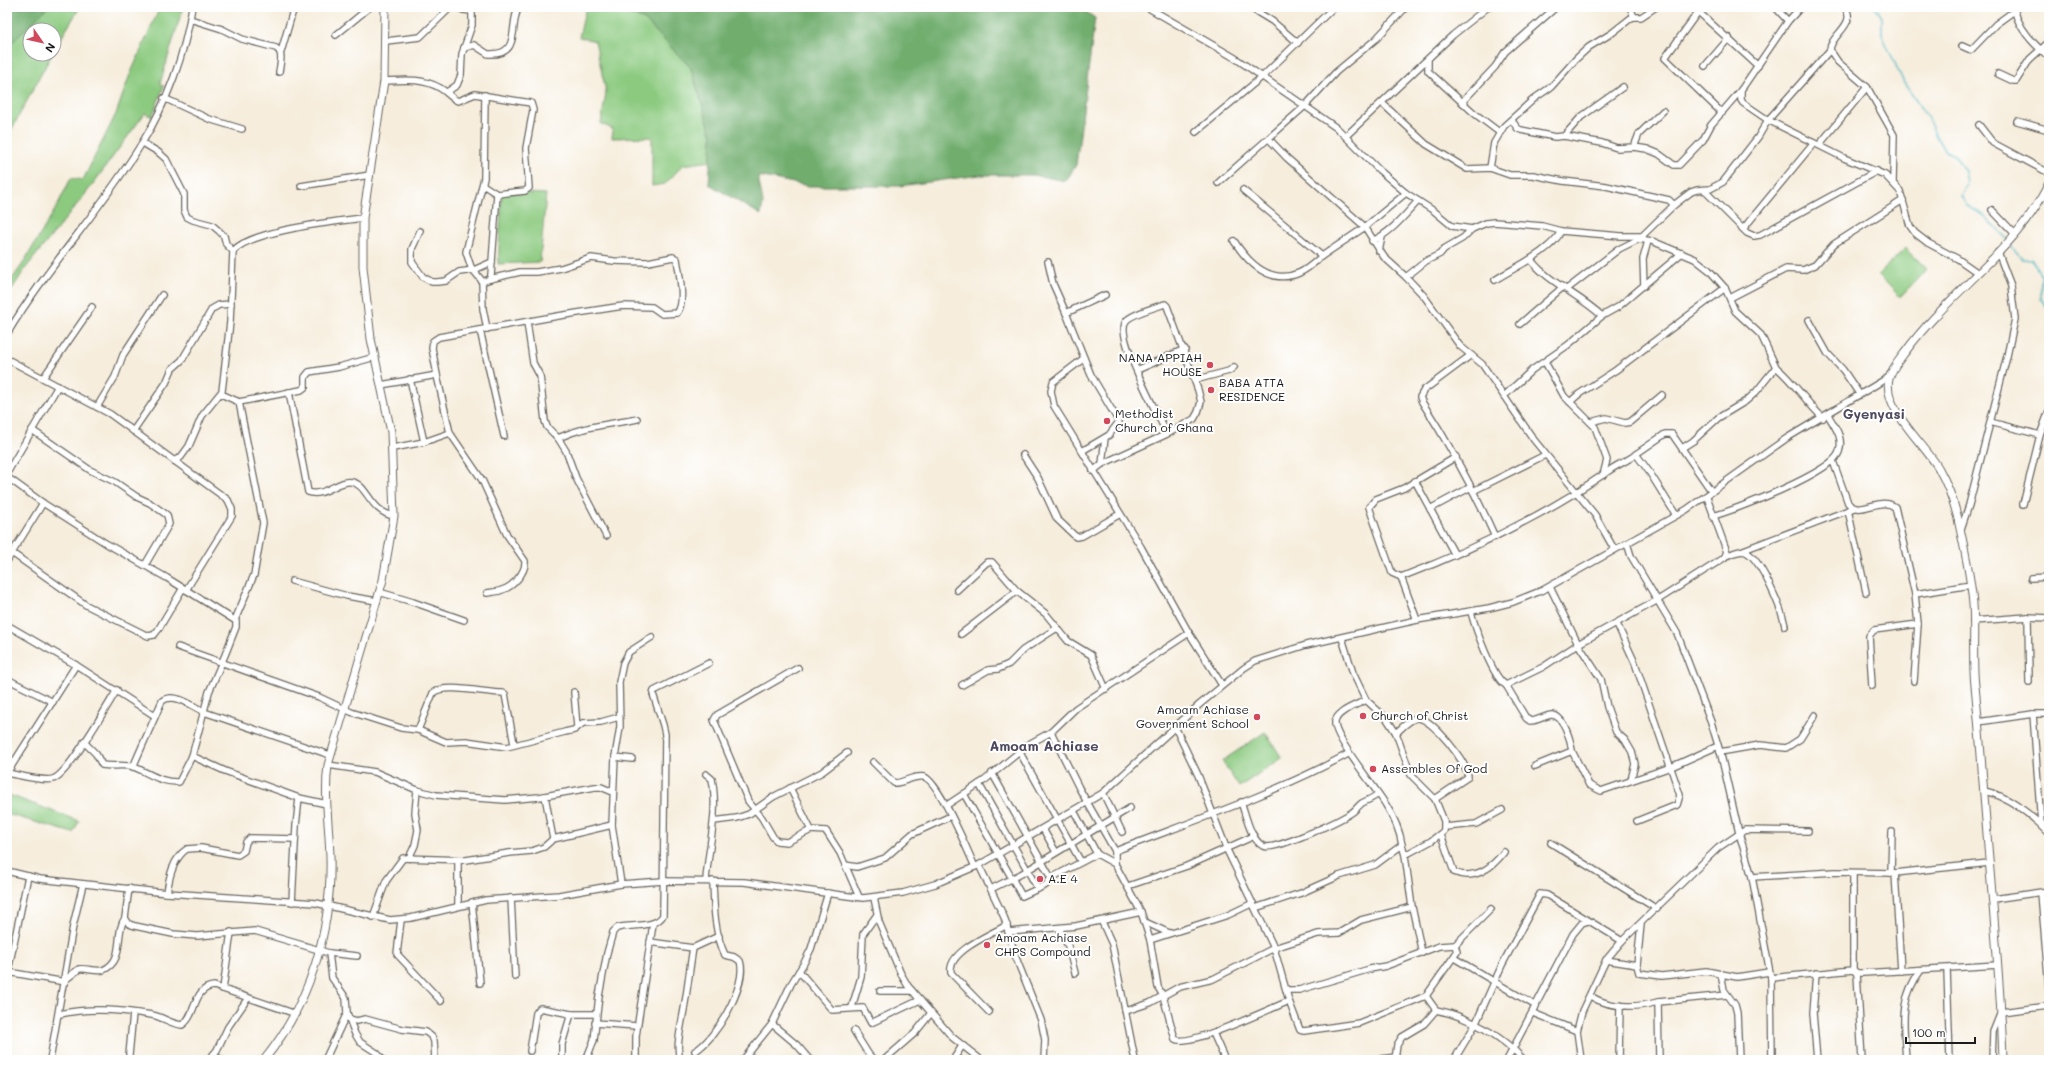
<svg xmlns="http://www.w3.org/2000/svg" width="2056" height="1067" viewBox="0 0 2056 1067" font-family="Mali,sans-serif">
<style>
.green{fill:#8cca80;stroke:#54734e}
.forest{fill:#71ae6e;stroke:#466545}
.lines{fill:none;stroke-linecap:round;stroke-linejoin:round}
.stream{stroke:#4ab7c5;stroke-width:1.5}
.minor-casing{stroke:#68655f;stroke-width:8}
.tertiary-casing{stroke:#68655f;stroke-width:9}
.minor{stroke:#fff;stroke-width:5.5}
.tertiary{stroke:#fff;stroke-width:7}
.poi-dot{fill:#d1495b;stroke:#fff;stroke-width:1.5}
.labels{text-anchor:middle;stroke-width:4;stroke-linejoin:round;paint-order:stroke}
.poi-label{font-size:12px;fill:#1c1c1c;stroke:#fff;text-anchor:start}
.quarter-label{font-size:14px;font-weight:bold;fill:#4f495d;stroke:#fff}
</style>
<rect width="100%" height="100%" fill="#fff"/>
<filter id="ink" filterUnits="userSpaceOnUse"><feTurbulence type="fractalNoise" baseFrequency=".025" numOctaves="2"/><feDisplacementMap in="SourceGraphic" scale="8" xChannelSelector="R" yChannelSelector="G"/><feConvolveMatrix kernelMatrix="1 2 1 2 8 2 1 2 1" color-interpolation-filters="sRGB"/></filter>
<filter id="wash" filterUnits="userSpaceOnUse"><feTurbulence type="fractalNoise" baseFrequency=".012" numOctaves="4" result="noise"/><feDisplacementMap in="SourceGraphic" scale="16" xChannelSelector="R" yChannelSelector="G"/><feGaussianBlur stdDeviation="0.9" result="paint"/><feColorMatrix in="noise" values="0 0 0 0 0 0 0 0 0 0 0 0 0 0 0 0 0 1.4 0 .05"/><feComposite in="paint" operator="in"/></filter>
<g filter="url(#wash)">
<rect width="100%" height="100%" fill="#f6eddc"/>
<g class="green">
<polygon points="48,7 80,7 54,50 54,30 30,30 30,54 52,54 7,138 7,48"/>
<polygon points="160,7 183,7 160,84 164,86 152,117 145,113 87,192 25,269 7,297 7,286 22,265 56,208 71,178 83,180 116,114 129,77"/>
<polygon points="586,7 611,7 645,20 691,68 712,136 711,161 683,165 665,184 652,186 652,137 612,138 613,129 601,124 606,92 595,41 579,37"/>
<polygon points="502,192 546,194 540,262 498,264"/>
<polygon points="1906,248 1927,269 1900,297 1878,274"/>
<polygon points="1265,732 1282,758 1239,787 1222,761"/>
<polygon points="7,795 12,796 79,821 73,833 7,814"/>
</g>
<g class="forest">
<polygon points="7,7 48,7 7,48"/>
<polygon points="611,7 1079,7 1095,18 1076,165 1066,181 1033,175 980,175 900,186 809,186 758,176 763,203 761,215 709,184 712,136 691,68 645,20"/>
</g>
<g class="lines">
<g class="stream">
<polyline points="1875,7 1882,17 1882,35 1904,83 1927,117 1937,138 1944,150 1955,155 1965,172 1967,184 1961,196 1967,206 1982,214 2007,239"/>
<polyline points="2009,244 2022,258 2031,259 2041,275 2041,299 2049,310"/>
</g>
</g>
</g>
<g filter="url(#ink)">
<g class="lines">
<g class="minor-casing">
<g id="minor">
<polyline points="459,7 463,10 472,11"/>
<polyline points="1147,7 1235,58 1305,106 1336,72 1376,39 1406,7"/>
<polyline points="1249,7 1272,21 1298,43"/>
<polyline points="1630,7 1634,17 1641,17 1656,7"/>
<polyline points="1693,7 1758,66"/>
<polyline points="1775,7 1788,21"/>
<path d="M1844 7C1859 23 1830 35 1830 50L1838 62 1867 87 1894 135 1893 182"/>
<path d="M2014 8C2018 28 2033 44 2049 57"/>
<polyline points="1698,12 1665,58 1722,113"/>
<path d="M190 19 222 29 242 39 276 48C284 53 280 64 279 72"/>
<polyline points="336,35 370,7"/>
<polyline points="386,41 420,37 451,7"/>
<polyline points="1962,46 1971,50 1996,24 2014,11"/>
<path d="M464 48 474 45 488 54C523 56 508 24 519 7"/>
<polyline points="281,52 294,7"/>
<polyline points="1428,60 1428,71 1474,113 1499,132"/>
<polyline points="1705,66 1729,38"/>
<polyline points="1998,74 2013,81 2016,81 2030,59 2049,42"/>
<path d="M384 81C405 80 422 78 440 88 447 92 451 98 458 101L475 94 531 103 533 110 526 148 529 188 525 191 497 194 483 185"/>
<polyline points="2049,81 2049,83"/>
<polyline points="1741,90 1741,100 1743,103 1768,120 1844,158 1885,175 1900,191 1910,226 1915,233 1928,243 1958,259 1978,273"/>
<polyline points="447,92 457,85 461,75 462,54 472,25 472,7"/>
<polyline points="485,95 484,178 466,252 471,267 482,281 483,309 487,329"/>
<polyline points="164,98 209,119 242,129"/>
<polyline points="1462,102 1495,67 1505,52 1554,9"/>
<polyline points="1382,103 1426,144 1467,169 1490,168 1510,175 1533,175 1563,181 1606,186 1669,200 1674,205"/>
<polyline points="1512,120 1517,128 1521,130 1555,137 1564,136 1602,143 1617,148 1634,147 1647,149 1659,154 1674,165 1679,165 1703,140 1711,125 1741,90 1788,21 1801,7"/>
<polyline points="2017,121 2049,130"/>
<polyline points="1979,125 1993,143 2049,173"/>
<polyline points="1196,132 1263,76 1334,7"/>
<polyline points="1347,135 1453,35 1488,7"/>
<polyline points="1564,136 1581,117 1623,87"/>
<polyline points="1269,139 1287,158 1365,227 1384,257 1406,277"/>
<polyline points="143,143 158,152 166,159 184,194 184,210 187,217 193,220 212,225 219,231 224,236 226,244 233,251"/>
<polyline points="1819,145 1867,87"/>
<polyline points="1634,147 1639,134 1663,111"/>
<polyline points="1490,168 1494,143 1504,126 1535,98 1551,87 1576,59 1589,47 1612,33 1631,18 1634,17"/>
<polyline points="1218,183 1305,106 1338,129 1379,170 1406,193 1434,211 1452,226 1472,229 1486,223 1494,222 1542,226 1561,231 1621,236 1643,236"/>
<polyline points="301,186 370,175"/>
<polyline points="1243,190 1322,256 1365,227 1406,193"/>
<polyline points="1704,190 1747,233 1754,236 1760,235 1877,171"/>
<polyline points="1992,210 2015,234"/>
<polyline points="1472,229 1463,238 1444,249 1440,254 1426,261 1406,277 1424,296 1460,346 1482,364 1534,440 1595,515 1614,549"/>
<polyline points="1743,229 1814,143"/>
<polyline points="420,231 412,249 412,262 423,277 432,282 437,282 446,281 459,272 474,270 492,262"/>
<polyline points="1639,239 1652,241 1695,259 1709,270 1725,288 1735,311 1761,335 1776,367 1756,392 1746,401 1718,418 1693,441 1682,448"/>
<path d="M1234 241C1249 264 1271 285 1299 273 1308 269 1315 262 1322 256"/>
<path d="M1372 241C1391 233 1404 216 1418 201"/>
<polyline points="1379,251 1382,237"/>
<path d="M1531 260C1549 283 1580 295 1602 316"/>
<polyline points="1048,262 1053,284 1066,313"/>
<path d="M1495 280C1513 268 1552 251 1561 231"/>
<polyline points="482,282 490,279 491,275 497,194"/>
<polyline points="1644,286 1643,259 1648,241"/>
<polyline points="1567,289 1619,249 1639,239 1674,205 1691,192 1697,190 1710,189 1723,182 1758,137 1768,120 1830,50"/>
<polyline points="1730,298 1786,269 1803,270 1815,265 1834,244 1903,200"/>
<polyline points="1809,320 1828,354 1843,370 1860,395"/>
<polyline points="527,322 533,363 540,376 545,421 547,427 558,438 566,451 576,478 606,536"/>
<polyline points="1520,324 1563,287"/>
<polyline points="480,330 504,436"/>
<path d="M7 334C47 267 101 210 142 143 167 103 185 54 192 7"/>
<path d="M1471 355 1424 390 1420 397 1422 402C1450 445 1474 490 1495 537"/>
<polyline points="7,359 110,414 228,500 232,509 232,516 186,590"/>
<polyline points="1083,359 1053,382 1051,391 1054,406 1141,547 1189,633 1222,685"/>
<polyline points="1545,362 1564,396 1595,427 1607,460 1603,475"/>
<path d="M1776 367C1794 382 1806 402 1823 418"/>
<polyline points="1137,370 1185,349"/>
<polyline points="43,378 92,307"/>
<polyline points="410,379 424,442"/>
<polyline points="1195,380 1229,371 1234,367"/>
<polyline points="381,385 437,375"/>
<path d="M289 392 308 492C324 498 339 479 352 482 368 485 369 511 394 516"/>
<polyline points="221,394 239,402 301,390 305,387 305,377 309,372 339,367 375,357"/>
<polyline points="1504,396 1532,370 1568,345 1602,316 1618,307 1682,253"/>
<polyline points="1570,402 1579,394 1616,370 1725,288"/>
<polyline points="97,407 115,377 123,355 162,295"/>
<polyline points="1591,422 1606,418 1625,423 1630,422 1662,395"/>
<polyline points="1990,422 2040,435 2049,411"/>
<polyline points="32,430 90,470 115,482 137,497 150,503 167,515 169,524 145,565"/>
<polyline points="133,431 166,383 172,369 182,360 212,309 219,305 231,304"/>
<path d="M558 438C586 425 609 425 637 419"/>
<polyline points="393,448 424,442 450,433"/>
<polyline points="1082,451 1109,435 1119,422 1091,375 1066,313 1105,295"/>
<polyline points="1636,454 1665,434 1672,434 1712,492"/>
<polyline points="1023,455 1038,478 1057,519 1076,537 1082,536 1120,514"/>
<path d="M174 461 181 457 189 446 202 416 222 391 230 322 233 251C252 230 334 222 363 218"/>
<path d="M1833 461 1848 503C1861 518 1879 495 1895 507L1915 594 1918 624 1874 630 1869 636 1872 686"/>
<polyline points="1102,464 1105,438"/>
<path d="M1093 471 1102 464 1167 434 1194 419 1198 412 1201 402 1198 390 1167 306 1165 304C1156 307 1131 314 1126 321 1114 336 1159 416 1167 434"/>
<polyline points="7,473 58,386"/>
<path d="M7 477 43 503 107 544 167 578 236 621V627L225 655 209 692 192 756 179 782C161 783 149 773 134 767 125 764 112 767 102 765L96 754 84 742"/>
<polyline points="1415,481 1455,555"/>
<polyline points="1473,491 1545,455"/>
<polyline points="2023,504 2040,435"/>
<polyline points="1430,509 1471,487"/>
<polyline points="1848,510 1866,592"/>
<path d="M1713 516C1736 510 1833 472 1839 452 1844 438 1835 427 1828 415"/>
<polyline points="1961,529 1969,505 2007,356 2015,319 2011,286 1998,252"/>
<polyline points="1627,543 1631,556 1677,633 1711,722 1721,755 1739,833 1752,877 1771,978 1772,1060"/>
<polyline points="1741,551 1854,508"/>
<polyline points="12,553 86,605 148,636 154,635 158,630 183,588"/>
<path d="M1726 556C1732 554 1740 549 1746 552 1761 559 1782 610 1785 626"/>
<polyline points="7,561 43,503"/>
<polyline points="1401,577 1392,573 1369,507 1376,499 1404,488 1456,457"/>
<polyline points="2031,578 2049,577"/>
<polyline points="292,581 347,596 377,601"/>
<polyline points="1550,587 1578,644 1601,679 1607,707 1616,732 1625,740 1632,752 1635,764 1631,780"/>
<polyline points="957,590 987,562 992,562 1017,591 1046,614 1068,641 1091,655 1106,689"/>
<polyline points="379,592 413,602 464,620"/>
<path d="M487 593C492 592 498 592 502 590 513 587 526 572 525 561L507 535 482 480 450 433 438 380 432 348 433 341 439 337 558 316 623 306 652 307 662 314 677 313C686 303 679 273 677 259L673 257 648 262 614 261 591 258 561 268 537 272H520L490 279"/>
<polyline points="1915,594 1971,585"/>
<path d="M1471 612C1475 627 1493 679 1506 685L1543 667 1578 644 1658 600 1724 558 1727 552 1707 497"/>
<polyline points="2028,617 2029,682"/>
<polyline points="235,620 254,575 263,523 239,402"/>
<path d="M1417 620 1401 577C1475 549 1545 515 1610 470 1618 464 1628 461 1636 454L1650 473 1676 515"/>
<polyline points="1973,621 2028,617 2049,618"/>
<polyline points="1617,624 1635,663 1680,795 1677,805 1637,821"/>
<polyline points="7,625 76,665 155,716"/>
<polyline points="961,634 1017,591"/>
<polyline points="178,647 319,697 351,712 401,728 418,730 446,742 466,741 507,747 565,732 574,730 583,723 601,722 619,717"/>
<polyline points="798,668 717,715 714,720 748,801 762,818 773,837 777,841 787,842 811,830 826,831 840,853 859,897"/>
<polyline points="7,679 53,702"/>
<polyline points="1914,681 1918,624"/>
<polyline points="962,685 988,670 998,669 1009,664 1023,650 1057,628"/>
<path d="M1506 685 1526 718 1530 721C1538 721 1544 716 1551 715 1564 714 1571 742 1572 751L1535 766"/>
<polyline points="574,692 577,727"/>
<path d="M1366 700C1357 705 1337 711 1335 722 1333 737 1377 789 1386 805 1393 816 1400 831 1402 845"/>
<polyline points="2033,714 2041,824 2049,825"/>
<polyline points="1978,722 2033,714 2049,714"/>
<polyline points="1175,727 1198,775 1227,850 1274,948 1289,1001 1300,1030 1304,1031 1359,1023 1426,996 1457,952 1455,945 1439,946 1386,966 1370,969 1299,990 1287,990"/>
<path d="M418 730 433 693C443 683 486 693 503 693L505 694 514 744"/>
<path d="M1051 732 1079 788 1115 851V864L1141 912 1150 940 1158 987 1163 996 1175 1039C1188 1048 1272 1008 1289 1001"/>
<path d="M1396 733C1402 728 1411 717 1419 718 1433 720 1468 763 1468 777L1435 799"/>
<polyline points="1019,751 1081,862"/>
<polyline points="1572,751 1589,785 1601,791 1671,767 1718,746"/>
<polyline points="1720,752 1760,745 1786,748 1800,739 1815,715"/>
<polyline points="192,756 225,771 299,798 327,804"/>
<polyline points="615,757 612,825 621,884"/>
<polyline points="632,759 615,757 620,727 619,682 623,663 629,652 652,637"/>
<path d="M873 762 894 783C904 783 913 775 924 777 938 780 968 851 975 867"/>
<polyline points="328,765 375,772 417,790 436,795 505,800 539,797 595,787 601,787 613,792"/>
<path d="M133 767 162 701C174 692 193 706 204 712L330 755"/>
<path d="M7 773C18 775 43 782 53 779 68 775 107 706 117 690"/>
<polyline points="7,773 76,665"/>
<polyline points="992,773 1051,878"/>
<polyline points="979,784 1038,889"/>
<polyline points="790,788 811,830"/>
<path d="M1984 791C2007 795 2033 816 2049 833"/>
<polyline points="1103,793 1122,832"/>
<polyline points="964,794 1022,896 1046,885 1051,878 1097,854 1115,864"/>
<path d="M1241 802C1246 815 1250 839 1263 846 1273 852 1339 821 1351 813 1355 811 1358 806 1362 803 1368 800 1373 798 1378 794"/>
<polyline points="947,805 985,780 1029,744 1051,732 1076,708 1189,633"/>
<polyline points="1074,811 1097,854"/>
<polyline points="714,821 737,818 749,814 773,797 822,772 847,753"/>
<polyline points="1445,827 1476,824 1502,810"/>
<polyline points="1043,829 1056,852"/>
<path d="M1441 835 1454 872C1474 881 1492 868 1504 852"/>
<polyline points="553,839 612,825"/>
<polyline points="1551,843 1657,909"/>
<path d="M1115 851C1193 821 1274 794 1348 754"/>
<polyline points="1405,855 1412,907 1422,953"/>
<polyline points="409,858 415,845 418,830 415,813 417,790"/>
<polyline points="458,860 458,905"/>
<polyline points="845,865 857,867 885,858 912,834 951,816"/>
<polyline points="979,865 1004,917 1016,958 1041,1020 1045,1040 1044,1060"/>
<polyline points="7,871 40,879 167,893 316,903 390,920 411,918 486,900 559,895 621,884 663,881 744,882 863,898 903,893 935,884 979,865 1103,793 1199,705 1244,668 1255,661 1306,645 1417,620 1489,608 1513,602 1543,590 1686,510 1787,438 1889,377"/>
<polyline points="1891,873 1892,832"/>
<polyline points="1895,873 1989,863"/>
<polyline points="1853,874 1853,970"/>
<polyline points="1752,877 1835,872 1895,873 1901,971"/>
<path d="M706 881C708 847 719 813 712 779L706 774"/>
<polyline points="1128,886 1187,866 1254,836"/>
<polyline points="129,888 125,918 129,924 135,926 173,934 197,936 255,931 329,953 332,978 346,998 347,1013 355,1034 360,1042 377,1053 383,1060"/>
<polyline points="991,889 1021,874 1130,808"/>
<path d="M167 893C169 877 173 858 187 849L201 848 238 855 244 851 246 842 250 838 295 839"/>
<polyline points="2041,893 2049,989"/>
<polyline points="511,898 515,977"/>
<polyline points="874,898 879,922 901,974 908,986 952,1037 981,1060"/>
<polyline points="1993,899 2049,891"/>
<polyline points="292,902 296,826 299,798"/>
<polyline points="472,902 480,983"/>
<polyline points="1255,908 1301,893 1339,876 1375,865 1402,845 1405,855 1431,841 1444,831 1444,821 1435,799 1411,775 1396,733 1387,719 1366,700 1353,673 1342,638"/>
<polyline points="373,917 386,881 403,858 466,860 509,853 532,851 544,847 553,839 545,796"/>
<polyline points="401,920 397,954 441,1001"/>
<polyline points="1102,922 1112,944 1135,1060"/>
<polyline points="1145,922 1169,933"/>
<polyline points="1641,924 1637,965 1639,973 1662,976 1706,971 1737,977 1769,972"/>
<polyline points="1059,928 1068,946 1075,973"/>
<polyline points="1008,932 1076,926 1141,912"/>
<polyline points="1150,940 1228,915 1253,903"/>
<polyline points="650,942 693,948 719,936"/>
<polyline points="1455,945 1491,909"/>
<polyline points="329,953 357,956"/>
<polyline points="1454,958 1536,1006"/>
<polyline points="1606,960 1637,965"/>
<polyline points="1947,969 1950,1060"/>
<polyline points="799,971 832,1010 863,1008 871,1023 920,1000"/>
<polyline points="8,972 65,982"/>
<polyline points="1816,973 1813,1013 1817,1060"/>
<polyline points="1857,973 1862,1060"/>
<polyline points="1721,974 1724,990 1735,1005 1737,1013 1739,1060"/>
<polyline points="7,976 28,876"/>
<polyline points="1771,978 1853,970 1857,973 1863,973 1998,965"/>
<path d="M65 980 79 969C87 968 96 972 103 970 126 961 114 933 125 918"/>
<polyline points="223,989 231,932"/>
<polyline points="880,991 912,991"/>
<path d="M1426 996 1436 1010C1468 1016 1502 1036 1524 1060"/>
<path d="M1590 996C1610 1008 1635 1008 1658 1002"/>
<polyline points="852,1007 861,977 863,934 876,916"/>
<polyline points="1126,1011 1150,1003 1179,987 1213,979 1274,948 1318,934 1339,933 1361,920 1412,907"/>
<path d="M989 1012 951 973C947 951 992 934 1007 925"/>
<polyline points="1533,1013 1577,1031"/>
<path d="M60 1014C89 1007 123 1010 152 1015 163 1017 171 1024 182 1025 197 1016 192 988 214 986L296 1014"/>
<polyline points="349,1019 357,1021 365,1019 402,1029 426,1032 432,1037 434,1041 435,1060"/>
<polyline points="595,1023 637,1026"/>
<polyline points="772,1024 797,1045 810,1060"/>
<polyline points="854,1031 869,1055 874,1060"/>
<polyline points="1213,1033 1225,1060"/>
<polyline points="530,1051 536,1013 540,1008 571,1014"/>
<path d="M695 1051C715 1040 748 985 740 961L734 957 725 955C714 932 714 906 713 881"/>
<polyline points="129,1055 133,1013"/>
<polyline points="213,1055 222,1060"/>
<polyline points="50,1060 73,926 83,884"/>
<polyline points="209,1060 217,1050 228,1027 248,998"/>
<polyline points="325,1060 347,1013"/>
<polyline points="562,1060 562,1044 571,1014 596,1014"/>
<path d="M586 1060 594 1040 599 996 607 953 613 932 617 928 621 927C633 925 658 927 663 915L665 734 663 725 653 694 654 691 709 663"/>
<polyline points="636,1060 636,1036 653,924"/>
<path d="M680 1060C676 1045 680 1034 682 1020 687 996 689 972 693 948"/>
<polyline points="743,1060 772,1024 791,984 804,963 811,949 828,893"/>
<polyline points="884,1060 915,1033 931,1013"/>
<polyline points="953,1060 962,1046"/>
<polyline points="1373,1060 1396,1057"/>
<polyline points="1395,1060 1397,1045 1402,1037 1424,1024 1436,1010"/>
<polyline points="1454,1060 1475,1025 1502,965 1540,894 1547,895 1622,941"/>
<polyline points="1507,1060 1573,934 1582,923 1588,921"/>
<polyline points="1581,1060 1577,1031 1582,1011 1606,960 1622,941 1718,848 1745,830 1808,831"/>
<polyline points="1619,1060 1620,1005"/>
<polyline points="1659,1060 1658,1002 1727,995"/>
<path d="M1906 1060C1904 1024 1898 1001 1921 970"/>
<polyline points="1992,1060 1993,1032 2001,1012 2049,1006"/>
</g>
</g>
<g class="tertiary-casing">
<g id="tertiary">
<path d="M264 1060C311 1002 332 930 330 856 329 825 324 795 328 765L383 580 394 516 391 432 371 339 363 267V218L384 81 385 7"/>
<path d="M2003 1060C2001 985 1993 910 1987 834 1983 785 1980 735 1975 686 1972 659 1975 631 1973 604 1971 580 1966 556 1961 533 1957 511 1950 489 1939 469 1926 445 1882 409 1889 379 1891 369 1900 359 1906 351 1949 292 2018 249 2049 183"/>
</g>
</g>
<use href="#minor" class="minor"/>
<use href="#tertiary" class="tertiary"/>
</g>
</g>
<g class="poi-dot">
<circle cx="1210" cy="365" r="4"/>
<circle cx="1211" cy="390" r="4"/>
<circle cx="1107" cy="421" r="4"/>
<circle cx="1363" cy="716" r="4"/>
<circle cx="1257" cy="717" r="4"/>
<circle cx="1373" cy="769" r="4"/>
<circle cx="1040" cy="879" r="4"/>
<circle cx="987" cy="945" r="4"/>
</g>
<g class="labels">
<g class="poi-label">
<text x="1202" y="362" text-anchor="end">NANA APPIAH<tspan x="1202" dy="14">HOUSE</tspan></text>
<text x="1219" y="387">BABA ATTA<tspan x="1219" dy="14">RESIDENCE</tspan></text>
<text x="1115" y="418">Methodist<tspan x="1115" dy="14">Church of Ghana</tspan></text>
<text x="1249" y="714" text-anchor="end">Amoam Achiase<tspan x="1249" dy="14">Government School</tspan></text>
<text x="1371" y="720">Church of Christ</text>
<text x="1381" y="773">Assembles Of God</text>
<text x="1048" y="883">A.E 4</text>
<text x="995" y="942">Amoam Achiase<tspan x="995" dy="14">CHPS Compound</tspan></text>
</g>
<g class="quarter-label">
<text x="1874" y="419">Gyenyasi</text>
<text x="1044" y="751">Amoam Achiase</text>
</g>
</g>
<rect width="2056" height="1067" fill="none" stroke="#fff" stroke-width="24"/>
<g transform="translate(42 42) rotate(124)"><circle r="19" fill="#ffffff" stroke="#a4a4a4"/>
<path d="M0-3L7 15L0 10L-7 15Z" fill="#d1495b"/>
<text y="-6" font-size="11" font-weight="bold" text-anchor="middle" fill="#1c1c1c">N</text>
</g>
<path d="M1906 1037v6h69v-6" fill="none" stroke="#1c1c1c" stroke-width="2"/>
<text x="1912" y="1037" font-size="12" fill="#1c1c1c" stroke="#ffffff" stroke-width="3" paint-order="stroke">100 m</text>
</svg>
